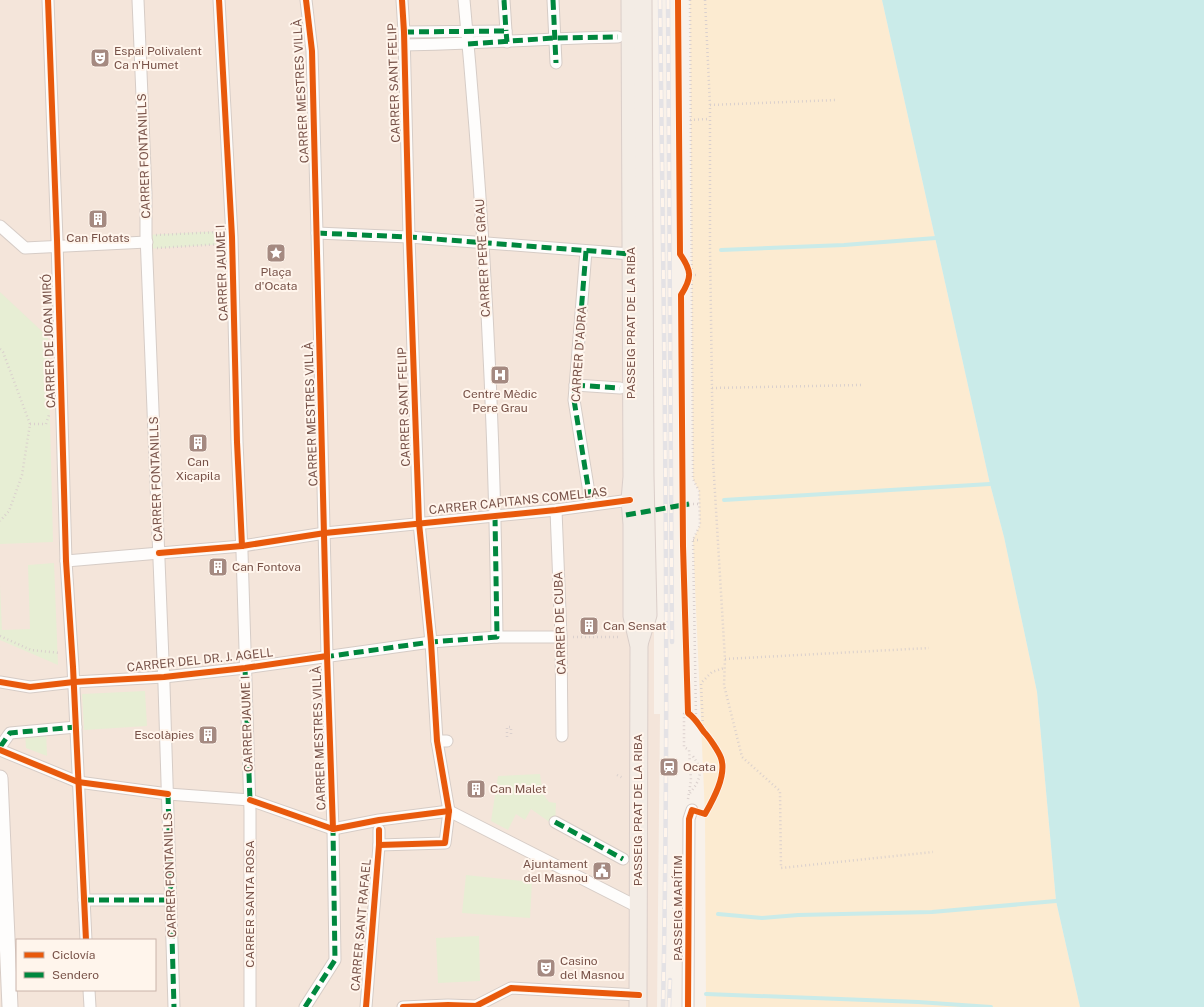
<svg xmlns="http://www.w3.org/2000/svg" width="1204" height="1007" viewBox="0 0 1204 1007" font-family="'Public Sans',sans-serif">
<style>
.residential{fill:#f4e5da;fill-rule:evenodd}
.green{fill:#e7eed4}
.sand{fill:#fcebd1}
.water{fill:#caebe9}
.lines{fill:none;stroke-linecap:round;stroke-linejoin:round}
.stream{stroke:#caebe9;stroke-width:4}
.street-casing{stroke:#d6ccc6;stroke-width:13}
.secondary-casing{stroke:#d7ccc6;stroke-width:17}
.primary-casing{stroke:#dacec9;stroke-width:19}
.path{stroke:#dad0cd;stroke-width:2.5;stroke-dasharray:1 3;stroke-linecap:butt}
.street{stroke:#fefdfc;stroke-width:11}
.secondary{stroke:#fefdfc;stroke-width:15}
.primary{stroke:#f3ece5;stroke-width:17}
.rail-casing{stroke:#e4e2e5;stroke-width:4.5}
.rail{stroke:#fff5ec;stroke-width:3;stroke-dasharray:9;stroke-linecap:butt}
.quiet{stroke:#00873e;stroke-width:5;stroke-dasharray:10 5;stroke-linecap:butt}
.cycleway-casing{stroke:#fff5ec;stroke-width:8}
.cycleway{stroke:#e8590c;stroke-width:6}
.labels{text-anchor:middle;stroke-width:4;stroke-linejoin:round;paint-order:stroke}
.poi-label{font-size:12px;fill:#785248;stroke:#fff5ec;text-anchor:start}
.street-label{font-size:12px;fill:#785248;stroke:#fff5ec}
</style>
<rect width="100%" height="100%" fill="#f8f1ea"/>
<path class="residential" d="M0 0H652L654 326V714H660L657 1007H0ZM17 940H155V990H17Z"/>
<g class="green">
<polygon points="224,231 225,244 147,249 146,235"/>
<polygon points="0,292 48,337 53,542 0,544"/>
<polygon points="54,563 58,665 0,640 0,585 2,630 30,629 28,565"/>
<polygon points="145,691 147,726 84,730 82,694"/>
<polygon points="46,730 47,756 26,748 25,732"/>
<polygon points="540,774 543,794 549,802 556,803 555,826 531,809 525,820 516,814 508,830 491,821 498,776"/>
<polygon points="466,875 532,882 530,918 462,913"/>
<polygon points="479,936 480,981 438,983 436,938"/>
</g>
<polygon class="sand" points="690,0 882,0 990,484 1004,537 1037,692 1056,901 1080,1007 706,1007 705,814 693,540 700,525 699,491 693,479"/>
<polygon class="water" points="882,0 1204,0 1204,1007 1080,1007 1056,901 1037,692 1004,537 990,484"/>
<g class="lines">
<g class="stream">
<polyline points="721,250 844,245 936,238"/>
<polyline points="724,500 990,484"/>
<polyline points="718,914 762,918 798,915 932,912 1056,901"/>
<polyline points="706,994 918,1002 991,1007"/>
</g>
<g class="street-casing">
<g id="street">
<polyline points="48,0 57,240 66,561 73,667 86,940"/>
<polyline points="138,0 146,193 146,235 164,685 174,1007"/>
<polyline points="219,0 232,237 237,442 242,552 250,811 250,1007"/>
<path d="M464 0C484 212 495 424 497 637"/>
<polyline points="504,0 506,31"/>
<polyline points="553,0 556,63"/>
<polyline points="404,32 506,31 507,42"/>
<path d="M404 45C475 44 547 38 618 37"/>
<polyline points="0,226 25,248 147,242"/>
<polyline points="317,233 409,237 631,254"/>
<polyline points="586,251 574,400 591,505"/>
<polyline points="575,385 620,388"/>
<polyline points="556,510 561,637 562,736"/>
<polyline points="66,561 242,546 325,533 556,510 630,500"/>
<polyline points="0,682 30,687 74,682 164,677 245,668 431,642 497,637 561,637"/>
<polyline points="437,741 447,741"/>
<polyline points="0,747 10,733 76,727"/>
<polyline points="0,750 78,782 168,794 250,800 333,829 379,820 449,811 638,907"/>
<polyline points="555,822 623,859"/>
<polyline points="379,845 445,843 449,811 437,741 431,642 419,523 409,237 404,32 402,0"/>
<polyline points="84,900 171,900"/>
<polyline points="89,990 90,1007"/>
<polyline points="305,1007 335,960 333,829 327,656 317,233 312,51 306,0"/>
<polyline points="366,1007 379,845 379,830"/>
<polyline points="403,1007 448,1005 476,1006 511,988 639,995"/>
<polyline points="688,1007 689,819 692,810"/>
</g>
</g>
<g class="secondary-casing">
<polyline id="secondary" points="0,778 10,1007"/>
</g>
<g class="primary-casing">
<g id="primary">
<polyline points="630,0 632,477 630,500 632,524 632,616 639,646 638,1007"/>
<polyline points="639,644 648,615 645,476 643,0"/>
</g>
</g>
<g class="path">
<polyline points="690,0 693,479 699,491 700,525 693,540 696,718 709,737 722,758 722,776 715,796 704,815"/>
<polyline points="705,0 710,105 710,247 713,460 725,659 724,685 742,757 780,791 781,868 933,852"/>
<polyline points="710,105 837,100"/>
<polyline points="690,120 709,119"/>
<polyline points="156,235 219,232"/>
<polyline points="157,248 220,244"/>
<polyline points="691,275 699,275"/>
<polyline points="0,349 3,352 30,424 22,475 9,511 0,521"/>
<polyline points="712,388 861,385"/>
<polyline points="30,424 46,424 49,415"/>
<polyline points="689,504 700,504"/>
<polyline points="693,540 701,540"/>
<polyline points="0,636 31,650 60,653"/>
<polyline points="573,637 621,637"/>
<polyline points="725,659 929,648"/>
<polyline points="703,729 701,683 712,672 724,668"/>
<polyline points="507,737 507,727 511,727 511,737"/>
<polyline points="617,775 623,778"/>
<path d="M690 793C701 779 704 770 692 755"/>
<polyline points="688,799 691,780 689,750 684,747 684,714 695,710"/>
</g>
<use href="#street" class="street"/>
<use href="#secondary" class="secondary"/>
<use href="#primary" class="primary"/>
<g class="rail-casing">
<g id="rail">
<path d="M660 0C664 336 670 671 663 1007"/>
<polyline points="668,0 672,642"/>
<polyline points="669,1007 670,980"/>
</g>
</g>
<use href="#rail" class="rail"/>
<g class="quiet">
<polyline points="504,0 506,31"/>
<polyline points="553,0 556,63"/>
<polyline points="404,32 506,31 507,42"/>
<polyline points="468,44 554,38 618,37"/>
<polyline points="317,233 409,237 631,254"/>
<polyline points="586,251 574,400 591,505"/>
<polyline points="575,385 620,388"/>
<polyline points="626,515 689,504"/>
<polyline points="324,657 431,642 497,637 495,516"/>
<polyline points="245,668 250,800"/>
<polyline points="0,747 10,733 76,727"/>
<polyline points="168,794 174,1007"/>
<polyline points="555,822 623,859"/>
<polyline points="84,900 171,900"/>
<polyline points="305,1007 335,960 333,829"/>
</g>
<g class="cycleway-casing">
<g id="cycleway">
<polyline points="48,0 57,240 66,561 73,667 86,940"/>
<polyline points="219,0 232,237 237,442 242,546"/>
<polyline points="306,0 312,51 327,656 333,829"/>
<path d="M678 0 680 254C692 271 692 278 681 295L683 546 688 713C696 719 698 724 704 732 709 737 719 752 721 758 727 775 713 800 705 814L692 810 689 819 688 1007"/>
<polyline points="159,553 242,546 325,533 556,510 630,500"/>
<polyline points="0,682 30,687 74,682 164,677 245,668 327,656"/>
<polyline points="0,750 78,782 168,794"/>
<polyline points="250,800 333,829 379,820 449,811"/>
<polyline points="379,845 445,843 449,811 437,741 431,642 419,523 409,237 404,32 402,0"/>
<polyline points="366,1007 379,845 379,830"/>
<polyline points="403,1007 448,1005 476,1006 511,988 639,995"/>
</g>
</g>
<use href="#cycleway" class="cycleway"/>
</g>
<defs>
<g id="theatre-square" transform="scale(1)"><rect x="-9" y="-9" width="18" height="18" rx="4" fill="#a58a81" stroke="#fff5ec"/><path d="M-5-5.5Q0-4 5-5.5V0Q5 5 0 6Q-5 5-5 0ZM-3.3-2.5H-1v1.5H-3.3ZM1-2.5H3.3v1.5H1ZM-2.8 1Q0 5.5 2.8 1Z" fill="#fff"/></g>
<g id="building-square" transform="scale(1)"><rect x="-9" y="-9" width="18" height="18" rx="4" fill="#a58a81" stroke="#fff5ec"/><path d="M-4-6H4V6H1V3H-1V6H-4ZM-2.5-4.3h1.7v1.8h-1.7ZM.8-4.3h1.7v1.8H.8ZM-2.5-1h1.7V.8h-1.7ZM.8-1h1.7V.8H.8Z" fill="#fff"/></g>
<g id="sight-square" transform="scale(1)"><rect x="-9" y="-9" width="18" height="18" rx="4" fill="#a58a81" stroke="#fff5ec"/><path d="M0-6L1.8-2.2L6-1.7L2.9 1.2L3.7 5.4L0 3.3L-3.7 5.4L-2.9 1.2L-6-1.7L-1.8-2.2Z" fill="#fff"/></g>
<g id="hospital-square" transform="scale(1)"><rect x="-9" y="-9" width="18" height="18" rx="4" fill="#a58a81" stroke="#fff5ec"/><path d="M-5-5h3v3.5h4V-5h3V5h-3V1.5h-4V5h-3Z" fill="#fff"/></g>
<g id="station-square" transform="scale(1)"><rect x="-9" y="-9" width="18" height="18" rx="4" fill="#a58a81" stroke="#fff5ec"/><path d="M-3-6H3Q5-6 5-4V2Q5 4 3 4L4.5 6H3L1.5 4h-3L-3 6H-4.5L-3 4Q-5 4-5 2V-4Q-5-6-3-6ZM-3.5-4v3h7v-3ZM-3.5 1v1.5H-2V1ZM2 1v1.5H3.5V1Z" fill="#fff"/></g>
<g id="civic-square" transform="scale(1)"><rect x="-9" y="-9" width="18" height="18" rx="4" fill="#a58a81" stroke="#fff5ec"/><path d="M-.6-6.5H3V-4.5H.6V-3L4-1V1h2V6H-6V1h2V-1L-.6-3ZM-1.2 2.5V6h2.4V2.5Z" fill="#fff"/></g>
</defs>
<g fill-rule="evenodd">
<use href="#theatre-square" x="100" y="58"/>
<use href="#building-square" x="98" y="219"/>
<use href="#sight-square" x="276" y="253"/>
<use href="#hospital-square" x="500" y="375"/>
<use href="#building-square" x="198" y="443"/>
<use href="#building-square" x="218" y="567"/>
<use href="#building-square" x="589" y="626"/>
<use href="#building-square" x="208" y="735"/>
<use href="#station-square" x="669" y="767"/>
<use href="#building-square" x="476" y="789"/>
<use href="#civic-square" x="602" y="871"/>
<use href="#theatre-square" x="546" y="968"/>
</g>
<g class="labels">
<g class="poi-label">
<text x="114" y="55">Espai Polivalent<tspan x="114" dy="14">Ca n'Humet</tspan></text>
<text x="98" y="242" text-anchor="middle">Can Flotats</text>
<text x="276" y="276" text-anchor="middle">Plaça<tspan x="276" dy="14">d'Ocata</tspan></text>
<text x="500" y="398" text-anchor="middle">Centre Mèdic<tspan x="500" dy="14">Pere Grau</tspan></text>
<text x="198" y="466" text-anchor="middle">Can<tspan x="198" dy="14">Xicapila</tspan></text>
<text x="232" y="571">Can Fontova</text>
<text x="603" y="630">Can Sensat</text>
<text x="194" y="739" text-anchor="end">Escolàpies</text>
<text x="683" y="771">Ocata</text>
<text x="490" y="793">Can Malet</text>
<text x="588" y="868" text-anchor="end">Ajuntament<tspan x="588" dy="14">del Masnou</tspan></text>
<text x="560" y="965">Casino<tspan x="560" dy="14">del Masnou</tspan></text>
</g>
<g class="street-label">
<text transform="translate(394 83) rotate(-92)" y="4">CARRER SANT FELIP</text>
<text transform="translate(301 91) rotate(-93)" y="4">CARRER MESTRES VILLÀ</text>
<text transform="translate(144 156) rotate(-92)" y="4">CARRER FONTANILLS</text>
<text transform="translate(483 258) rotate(-93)" y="4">CARRER PERE GRAU</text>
<text transform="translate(222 273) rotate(-92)" y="4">CARRER JAUME I</text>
<text transform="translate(631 323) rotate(-90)" y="4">PASSEIG PRAT DE LA RIBA</text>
<text transform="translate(49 341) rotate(-92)" y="4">CARRER DE JOAN MIRÓ</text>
<text transform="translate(579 354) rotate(-86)" y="4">CARRER D'ADRA</text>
<text transform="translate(404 407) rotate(-92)" y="4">CARRER SANT FELIP</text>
<text transform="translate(311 414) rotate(-92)" y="4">CARRER MESTRES VILLÀ</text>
<text transform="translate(156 479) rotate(-92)" y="4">CARRER FONTANILLS</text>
<text transform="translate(518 501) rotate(-6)" y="4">CARRER CAPITANS COMELLAS</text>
<text transform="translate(560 623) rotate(-92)" y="4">CARRER DE CUBA</text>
<text transform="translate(200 660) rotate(-6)" y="4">CARRER DEL DR. J. AGELL</text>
<text transform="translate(247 724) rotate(-92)" y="4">CARRER JAUME I</text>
<text transform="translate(319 738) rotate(-92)" y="4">CARRER MESTRES VILLÀ</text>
<text transform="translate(638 810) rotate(-90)" y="4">PASSEIG PRAT DE LA RIBA</text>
<text transform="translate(170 875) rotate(-92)" y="4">CARRER FONTANILLS</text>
<text transform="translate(250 904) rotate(-90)" y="4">CARRER SANTA ROSA</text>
<text transform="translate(678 908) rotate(-90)" y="4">PASSEIG MARÍTIM</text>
<text transform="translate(361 925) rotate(-85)" y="4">CARRER SANT RAFAEL</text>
</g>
</g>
<rect x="16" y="939" width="140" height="52" fill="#fff5ec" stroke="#c9b4aa"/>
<rect x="24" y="952" width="20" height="6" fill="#e8590c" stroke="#c9b4aa"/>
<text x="52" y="959" font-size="12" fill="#785248">Ciclovía</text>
<rect x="24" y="972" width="20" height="6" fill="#00873e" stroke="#c9b4aa"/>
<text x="52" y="979" font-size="12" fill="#785248">Sendero</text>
</svg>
